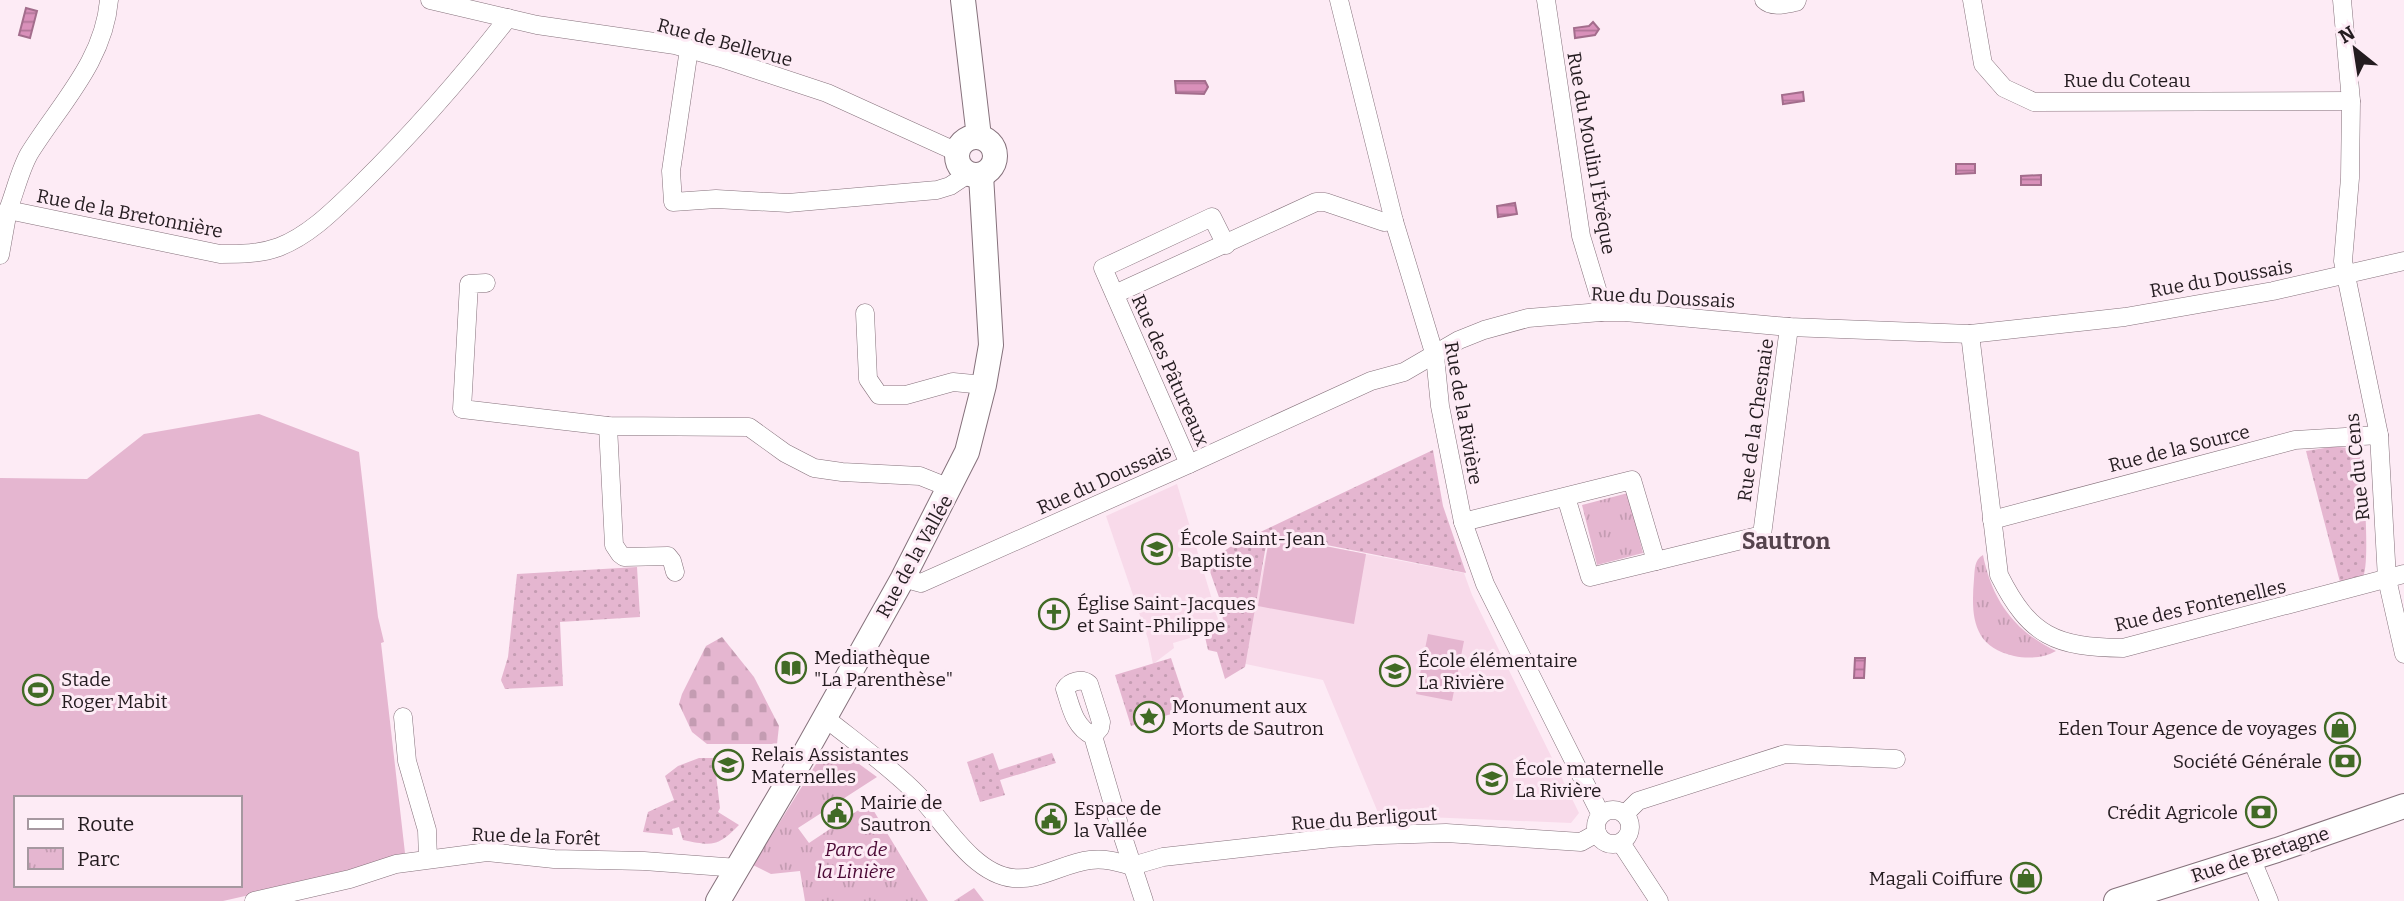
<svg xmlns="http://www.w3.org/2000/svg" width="2404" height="901" viewBox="0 0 2404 901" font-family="Bitter,serif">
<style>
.built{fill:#f8daea}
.grass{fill:url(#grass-dots)}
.cemetery{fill:url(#cemetery-stones)}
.park{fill:url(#park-tufts)}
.pitch{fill:#e5b6d0;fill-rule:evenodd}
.water{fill:url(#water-rules);stroke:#a36d8c;stroke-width:2}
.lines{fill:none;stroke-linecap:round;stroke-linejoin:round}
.street-casing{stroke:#85717b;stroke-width:19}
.secondary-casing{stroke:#85717b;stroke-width:26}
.street{stroke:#fff;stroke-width:18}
.secondary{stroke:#fff;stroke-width:24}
.labels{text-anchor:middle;stroke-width:6;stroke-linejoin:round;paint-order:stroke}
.street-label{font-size:19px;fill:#241c20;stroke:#fdebf5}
.poi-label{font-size:19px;fill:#241c20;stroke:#fdebf5;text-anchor:start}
.park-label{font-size:19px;font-style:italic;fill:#4b0935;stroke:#fdebf5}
.quarter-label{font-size:23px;font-weight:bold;fill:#55434d;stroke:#fdebf5}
</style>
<defs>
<pattern id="grass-dots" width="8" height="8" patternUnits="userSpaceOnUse" patternTransform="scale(1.75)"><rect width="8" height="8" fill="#e5b6d0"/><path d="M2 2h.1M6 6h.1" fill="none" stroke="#c49cb2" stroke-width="1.8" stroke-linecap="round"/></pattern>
<pattern id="cemetery-stones" width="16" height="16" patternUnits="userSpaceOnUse" patternTransform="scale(1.75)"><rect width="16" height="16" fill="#e5b6d0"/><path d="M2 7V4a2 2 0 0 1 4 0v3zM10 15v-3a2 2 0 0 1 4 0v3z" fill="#c49cb2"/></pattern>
<pattern id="park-tufts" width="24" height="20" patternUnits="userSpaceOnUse" patternTransform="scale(1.75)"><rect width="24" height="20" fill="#e5b6d0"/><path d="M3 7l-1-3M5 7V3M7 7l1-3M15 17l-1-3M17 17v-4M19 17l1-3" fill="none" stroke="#c49cb2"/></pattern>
<pattern id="water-rules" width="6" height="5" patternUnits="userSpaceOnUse" patternTransform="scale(1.75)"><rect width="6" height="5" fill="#d990ba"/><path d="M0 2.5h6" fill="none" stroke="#b07597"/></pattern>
</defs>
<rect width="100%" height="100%" fill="#fdebf5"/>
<g class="built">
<polygon points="1177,484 1221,629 1173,643 1174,648 1153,664 1148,639 1106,516"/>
<polygon points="1283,538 1464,573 1472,595 1579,813 1571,823 1379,815 1323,680 1241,663 1268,545"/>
</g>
<g class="grass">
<path d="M2331 447C2345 447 2359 447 2363 462 2363 479 2371 571 2362 578 2357 582 2347 584 2341 586L2306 451Z"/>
<polygon points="1433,450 1443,506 1466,573 1282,536 1267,543 1265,551 1245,667 1225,679 1217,652 1208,650 1205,637 1224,629 1221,603 1207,563 1233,545"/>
<polygon points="637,567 640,617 560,622 563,686 505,689 501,680 508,657 517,574"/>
<polygon points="1171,658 1188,709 1131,726 1115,675"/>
<polygon points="993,753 999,770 1052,753 1056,763 1000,780 1005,795 980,802 967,762"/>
<path d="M699 758H714L720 808 718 812 739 825C718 847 712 846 683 840L679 827 672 829 673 835 643 832 648 812 674 800 665 776 678 766Z"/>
</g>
<polygon class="cemetery" points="722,637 754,677 779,726 777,744 707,744 692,732 679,704 682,694 706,646"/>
<g class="park">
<polygon points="1628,493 1643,553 1597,565 1582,505"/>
<path d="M1983 555C1992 600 2014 631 2056 651 2044 658 2028 659 2014 656 1972 647 1971 615 1974 579 1975 569 1974 560 1983 555Z"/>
<polygon points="835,753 844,753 877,777 798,828 809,843 869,803 928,901 805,901 800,871 771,874 753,865 816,764"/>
<polygon points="974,888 984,901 954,901"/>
</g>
<g class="pitch">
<path d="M259 414 359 452 378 617 384 642 381 643 405 853 361 870 223 901H0V478L87 479 144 434ZM16 798H240V885H16Z"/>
<polygon points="1283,538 1366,554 1354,624 1258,606 1268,545"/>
<polygon points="1428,634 1464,641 1452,701 1416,694"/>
</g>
<g class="water">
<polygon points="26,8 37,11 30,38 19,35"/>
<polygon points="1593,22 1599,29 1595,35 1575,38 1574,28 1589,26"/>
<polygon points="1175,81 1205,81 1208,87 1204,94 1176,93"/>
<polygon points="1803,92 1804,101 1783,104 1782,95"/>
<polygon points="1956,164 1975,164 1975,173 1956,174"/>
<polygon points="2041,175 2041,185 2021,185 2021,176"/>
<polygon points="1515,203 1517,214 1498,217 1497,206"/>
<polygon points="1855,658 1865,658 1864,678 1854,678"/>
</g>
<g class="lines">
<g class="street-casing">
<g id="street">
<path d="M109 0C104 61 60 104 29 154 20 170 15 192 8 210L220 254C240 254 260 254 279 247 310 235 335 209 359 186 412 134 462 77 508 18"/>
<polyline points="430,0 537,25 675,45 721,58 827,93 957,152"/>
<polyline points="1339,0 1394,221 1435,356 1440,406 1463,522 1485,584 1601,815"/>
<polyline points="1546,0 1581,236 1600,299 1601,312"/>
<path d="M1764 0C1772 8 1785 4 1796 2L1797 0"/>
<polyline points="1972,0 1983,64 2004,88 2034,102 2351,101"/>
<polyline points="2342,0 2351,101 2350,178 2343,261 2379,435 2387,579 2404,654"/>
<polyline points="689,49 671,171 673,202 716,199 788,203 937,190 950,186 968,174"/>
<polyline points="0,255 8,210"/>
<polyline points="486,283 469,284 462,409 608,426 749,427 785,453 814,468 842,472 920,476 950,488"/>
<polyline points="1115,294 1316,202 1325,202 1384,222 1394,221"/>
<polyline points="865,313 868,379 879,395 906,395 953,382 984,385"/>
<path d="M1970 334 1999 575C2030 637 2056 647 2123 648L2404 574"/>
<polyline points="608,426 614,545 620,554 624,557 668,556 672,561 675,572"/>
<polyline points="1189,464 1103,268 1212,217 1226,245"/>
<polyline points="1566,497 1590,577 1656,561"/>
<polyline points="1992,520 2295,440 2379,435"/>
<polyline points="1463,522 1632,480 1656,561 1762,535 1789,327"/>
<polyline points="903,578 921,583 1189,464 1371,381 1404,372 1459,340 1484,330 1528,318 1601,312 1625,312 1789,327 1970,334 2125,317 2273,291 2404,261"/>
<polyline points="403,717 407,761 427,830 428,859"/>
<path d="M824 717C854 741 892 768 918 795 944 822 973 874 1013 878 1039 881 1064 863 1090 860 1105 858 1118 862 1132 866"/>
<path d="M1093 736 1100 728 1101 722 1089 684C1082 678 1070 681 1065 689 1071 707 1074 727 1093 736L1120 828 1144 901"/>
<circle cx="1613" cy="827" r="17"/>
<polyline points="1625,814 1638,801 1785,754 1896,759"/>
<polyline points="1621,843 1659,901"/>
<polyline points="2251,858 2269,901"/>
<polyline points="1132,866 1163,857 1332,838 1382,835 1446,833 1581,842 1597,833"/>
<polyline points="254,901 350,879 396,864 487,852 554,859 644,861 738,868"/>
</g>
</g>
<g class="secondary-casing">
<g id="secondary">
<polyline points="963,0 979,137"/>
<circle cx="976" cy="156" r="19"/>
<polyline points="718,901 805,753 903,578 967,452 984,385 991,345 981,175"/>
<polyline points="2116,901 2277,850 2404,806"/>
</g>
</g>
<use href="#street" class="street"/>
<use href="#secondary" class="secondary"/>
</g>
<defs>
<g id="school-ring" transform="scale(1.575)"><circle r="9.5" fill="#fdebf5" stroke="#416a25" stroke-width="1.5"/><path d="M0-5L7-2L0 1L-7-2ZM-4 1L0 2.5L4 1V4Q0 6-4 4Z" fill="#416a25"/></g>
<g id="church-ring" transform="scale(1.575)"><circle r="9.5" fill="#fdebf5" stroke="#416a25" stroke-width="1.5"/><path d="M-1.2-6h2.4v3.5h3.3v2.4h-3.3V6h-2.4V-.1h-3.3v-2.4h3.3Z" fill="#416a25"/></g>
<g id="library-ring" transform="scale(1.575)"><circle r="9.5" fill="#fdebf5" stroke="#416a25" stroke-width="1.5"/><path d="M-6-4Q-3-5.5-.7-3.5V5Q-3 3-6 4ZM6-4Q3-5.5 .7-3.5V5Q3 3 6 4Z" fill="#416a25"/></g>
<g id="stadium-ring" transform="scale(1.575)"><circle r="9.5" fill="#fdebf5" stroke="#416a25" stroke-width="1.5"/><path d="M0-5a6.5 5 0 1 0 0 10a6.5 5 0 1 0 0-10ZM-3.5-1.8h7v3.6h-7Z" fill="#416a25"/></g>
<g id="sight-ring" transform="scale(1.575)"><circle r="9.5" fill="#fdebf5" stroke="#416a25" stroke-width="1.5"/><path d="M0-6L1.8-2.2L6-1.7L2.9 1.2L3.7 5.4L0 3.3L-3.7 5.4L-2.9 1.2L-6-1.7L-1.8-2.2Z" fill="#416a25"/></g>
<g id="shop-ring" transform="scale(1.575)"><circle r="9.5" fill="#fdebf5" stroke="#416a25" stroke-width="1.5"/><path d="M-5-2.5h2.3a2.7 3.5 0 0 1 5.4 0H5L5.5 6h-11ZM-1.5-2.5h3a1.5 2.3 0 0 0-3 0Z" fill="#416a25"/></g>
<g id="bank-ring" transform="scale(1.575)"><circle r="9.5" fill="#fdebf5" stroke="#416a25" stroke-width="1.5"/><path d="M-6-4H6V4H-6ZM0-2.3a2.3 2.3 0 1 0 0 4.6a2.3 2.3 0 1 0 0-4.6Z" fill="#416a25"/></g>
<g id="civic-ring" transform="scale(1.575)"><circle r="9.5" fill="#fdebf5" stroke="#416a25" stroke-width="1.5"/><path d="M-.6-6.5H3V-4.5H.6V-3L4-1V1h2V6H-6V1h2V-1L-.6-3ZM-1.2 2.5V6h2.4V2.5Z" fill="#416a25"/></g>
</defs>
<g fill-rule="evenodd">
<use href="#school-ring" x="1157" y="549"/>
<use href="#church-ring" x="1054" y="614"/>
<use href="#library-ring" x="791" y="668"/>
<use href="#school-ring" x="1395" y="671"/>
<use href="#stadium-ring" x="38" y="690"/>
<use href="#sight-ring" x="1149" y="717"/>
<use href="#shop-ring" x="2340" y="728"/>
<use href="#bank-ring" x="2345" y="761"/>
<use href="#school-ring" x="728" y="765"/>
<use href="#school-ring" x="1492" y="779"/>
<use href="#bank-ring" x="2261" y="812"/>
<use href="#civic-ring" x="837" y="813"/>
<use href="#civic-ring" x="1051" y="819"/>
<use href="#shop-ring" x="2026" y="878"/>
</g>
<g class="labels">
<g class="street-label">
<text transform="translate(725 42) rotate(15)" y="7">Rue de Bellevue</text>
<text x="2127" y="87">Rue du Coteau</text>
<text transform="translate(1592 153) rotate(80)" y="7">Rue du Moulin l'Évêque</text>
<text transform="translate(130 213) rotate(11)" y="7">Rue de la Bretonnière</text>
<text transform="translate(2221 278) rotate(-10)" y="7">Rue du Doussais</text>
<text transform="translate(1663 297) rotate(3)" y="7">Rue du Doussais</text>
<text transform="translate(1171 370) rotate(66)" y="7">Rue des Pâtureaux</text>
<text transform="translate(1464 413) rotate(80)" y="7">Rue de la Rivière</text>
<text transform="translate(1755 420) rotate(-82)" y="7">Rue de la Chesnaie</text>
<text transform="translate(2179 448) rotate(-14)" y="7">Rue de la Source</text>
<text transform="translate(2357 467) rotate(-96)" y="7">Rue du Cens</text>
<text transform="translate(1104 479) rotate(-24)" y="7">Rue du Doussais</text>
<text transform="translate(914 556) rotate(-61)" y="7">Rue de la Vallée</text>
<text transform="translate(2200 605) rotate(-13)" y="7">Rue des Fontenelles</text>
<text transform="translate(1364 818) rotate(-4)" y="7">Rue du Berligout</text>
<text transform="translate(536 836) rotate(2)" y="7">Rue de la Forêt</text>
<text transform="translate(2260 854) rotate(-18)" y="7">Rue de Bretagne</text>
</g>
<g class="poi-label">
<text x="1180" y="545">École Saint-Jean<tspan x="1180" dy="22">Baptiste</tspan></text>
<text x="1077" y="610">Église Saint-Jacques<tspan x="1077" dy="22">et Saint-Philippe</tspan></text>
<text x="814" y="664">Mediathèque<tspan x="814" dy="22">"La Parenthèse"</tspan></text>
<text x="1418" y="667">École élémentaire<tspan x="1418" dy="22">La Rivière</tspan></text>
<text x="61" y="686">Stade<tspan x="61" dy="22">Roger Mabit</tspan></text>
<text x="1172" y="713">Monument aux<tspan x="1172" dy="22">Morts de Sautron</tspan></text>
<text x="2317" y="735" text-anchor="end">Eden Tour Agence de voyages</text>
<text x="751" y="761">Relais Assistantes<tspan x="751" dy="22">Maternelles</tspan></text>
<text x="2322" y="768" text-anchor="end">Société Générale</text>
<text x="1515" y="775">École maternelle<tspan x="1515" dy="22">La Rivière</tspan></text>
<text x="860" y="809">Mairie de<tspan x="860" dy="22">Sautron</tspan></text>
<text x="1074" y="815">Espace de<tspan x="1074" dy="22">la Vallée</tspan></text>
<text x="2238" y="819" text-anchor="end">Crédit Agricole</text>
<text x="2003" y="885" text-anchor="end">Magali Coiffure</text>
</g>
<g class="park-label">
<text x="856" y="856">Parc de<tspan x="856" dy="22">la Linière</tspan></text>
</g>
<g class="quarter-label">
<text x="1786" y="549">Sautron</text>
</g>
</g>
<rect x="14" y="796" width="228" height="91" fill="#fdebf5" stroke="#a698a0" stroke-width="2"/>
<rect x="28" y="819" width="35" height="10" fill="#ffffff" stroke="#a698a0" stroke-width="2"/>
<text x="77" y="831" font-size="21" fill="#241c20">Route</text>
<rect x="28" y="848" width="35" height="21" fill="url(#park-tufts)" stroke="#a698a0" stroke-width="2"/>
<text x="77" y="866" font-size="21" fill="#241c20">Parc</text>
<g transform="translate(2355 49) rotate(330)" stroke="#fdebf5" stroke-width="5" paint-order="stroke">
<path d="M0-5L12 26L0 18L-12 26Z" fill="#241c20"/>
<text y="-10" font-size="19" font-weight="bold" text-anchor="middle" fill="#241c20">N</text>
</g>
</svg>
